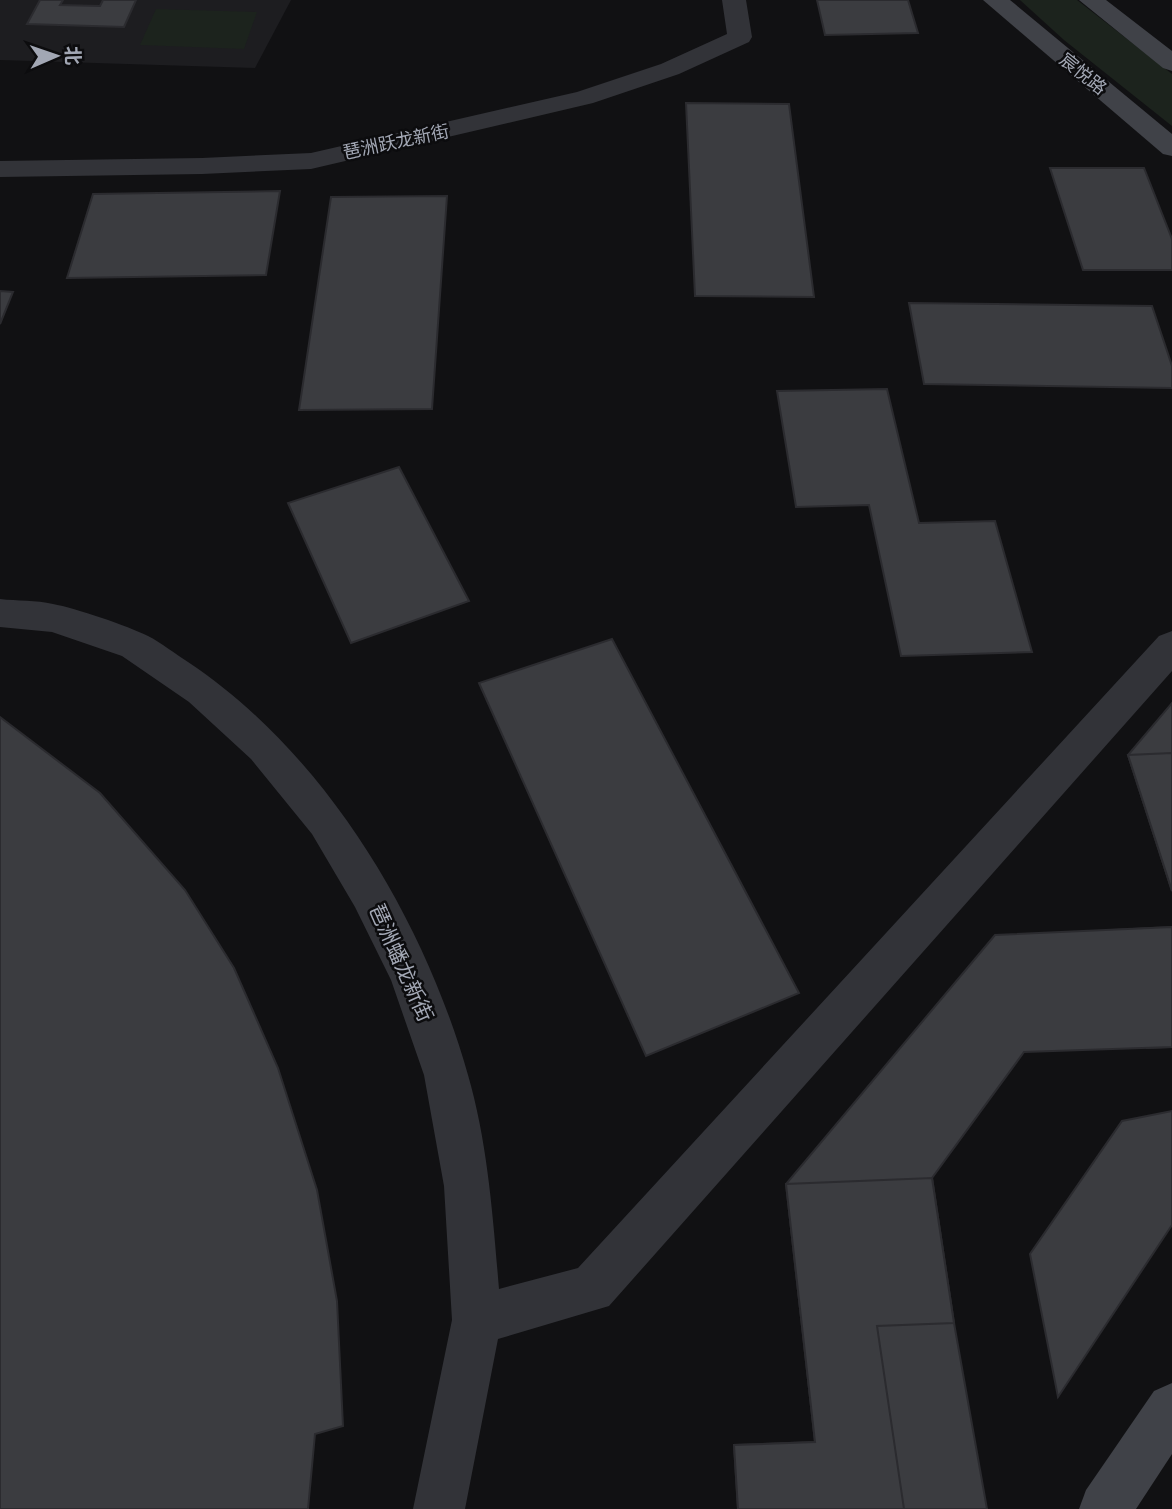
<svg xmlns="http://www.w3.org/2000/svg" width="1172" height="1509" viewBox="0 0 1172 1509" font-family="Arial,'Noto Sans SC',sans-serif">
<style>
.built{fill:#1d1d20}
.green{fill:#1c231d}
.building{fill:#3b3c40;stroke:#2b2b2f;stroke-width:2}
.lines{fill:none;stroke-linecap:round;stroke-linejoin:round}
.street{fill:#323338;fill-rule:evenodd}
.secondary{fill:#404248;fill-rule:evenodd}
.labels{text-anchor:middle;stroke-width:5;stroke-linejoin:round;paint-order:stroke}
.far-street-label{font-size:18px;fill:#a2a7b4;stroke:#0c0c0e}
.street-label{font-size:21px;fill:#a2a7b4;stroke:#0c0c0e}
</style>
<rect width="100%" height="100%" fill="#111113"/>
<polygon class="built" points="0,0 291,0 255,68 0,60"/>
<g class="green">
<polygon points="1020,0 1077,0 1172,74 1172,126 1064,40"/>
<polygon points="156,9 257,12 244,49 140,45"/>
</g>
<g class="building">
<polygon points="40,0 63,0 60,5 100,6 103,0 136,0 124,27 27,24"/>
<polygon points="817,0 908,0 918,33 825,35"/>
<polygon points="686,103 789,104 814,297 695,296"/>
<polygon points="1050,168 1144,168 1172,239 1172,270 1083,270"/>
<polygon points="280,191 266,275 67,278 93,194"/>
<polygon points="447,196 432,409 299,410 331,197"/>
<polygon points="0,291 13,292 0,324"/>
<polygon points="909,303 1152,306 1172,366 1172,388 924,384"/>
<polygon points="887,389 919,523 995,521 1032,652 901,656 869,505 796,507 777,391"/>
<polygon points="399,467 469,601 351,643 288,503"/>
<polygon points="612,639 799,993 646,1056 479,683"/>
<polygon points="1172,703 1172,891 1128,755"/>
<polygon points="0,717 100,793 185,890 234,968 278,1068 317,1190 337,1301 343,1426 315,1434 308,1509 0,1509"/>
<polygon points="1172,753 1172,891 1128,755"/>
<polygon points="1172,927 1172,1047 1147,1048 1114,930"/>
<polygon points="1172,927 1172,1047 1024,1052 932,1178 954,1323 987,1509 738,1509 734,1445 815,1442 786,1184 995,935"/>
<polygon points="1172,1111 1172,1225 1058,1397 1030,1254 1122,1121"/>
<polygon points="932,1178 954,1323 877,1326 904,1509 738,1509 734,1445 815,1442 786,1184"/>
</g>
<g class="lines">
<g class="street">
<polygon points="722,0 746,0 752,37 749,42 679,74 593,103 311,169 202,174 0,177 0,161 202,158 311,153 577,92 661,64 727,34"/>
<path d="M0 599C17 601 36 600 53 604 75 608 128 626 148 636 162 643 175 654 188 662 325 753 424 919 468 1075 488 1144 493 1218 499 1289L578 1268 1159 636 1172 631V671L609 1306 498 1339 465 1509H413L452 1320 444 1186 424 1075 391 980 355 907 312 834 251 759 189 702 122 656 52 632 0 627Z"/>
</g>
<g class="secondary">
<polygon points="983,0 1010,0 1172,134 1172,156 1163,154"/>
<polygon points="1079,0 1106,0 1172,51 1172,71 1163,68"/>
<polygon points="1172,1383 1172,1454 1136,1509 1079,1509 1086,1490 1154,1391"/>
</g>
</g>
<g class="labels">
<g class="far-street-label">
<text transform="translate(1083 74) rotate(39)" y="6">宸悦路</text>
<text transform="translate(396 142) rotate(-12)" y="6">琶洲跃龙新街</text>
</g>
<g class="street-label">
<text transform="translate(401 963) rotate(66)" y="7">琶洲蟠龙新街</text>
</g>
</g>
<g transform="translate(56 56) rotate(88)" stroke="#0c0c0e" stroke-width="5" paint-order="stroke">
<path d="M0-5L12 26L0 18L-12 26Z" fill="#a2a7b4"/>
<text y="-10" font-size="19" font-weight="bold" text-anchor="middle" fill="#a2a7b4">北</text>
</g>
</svg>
